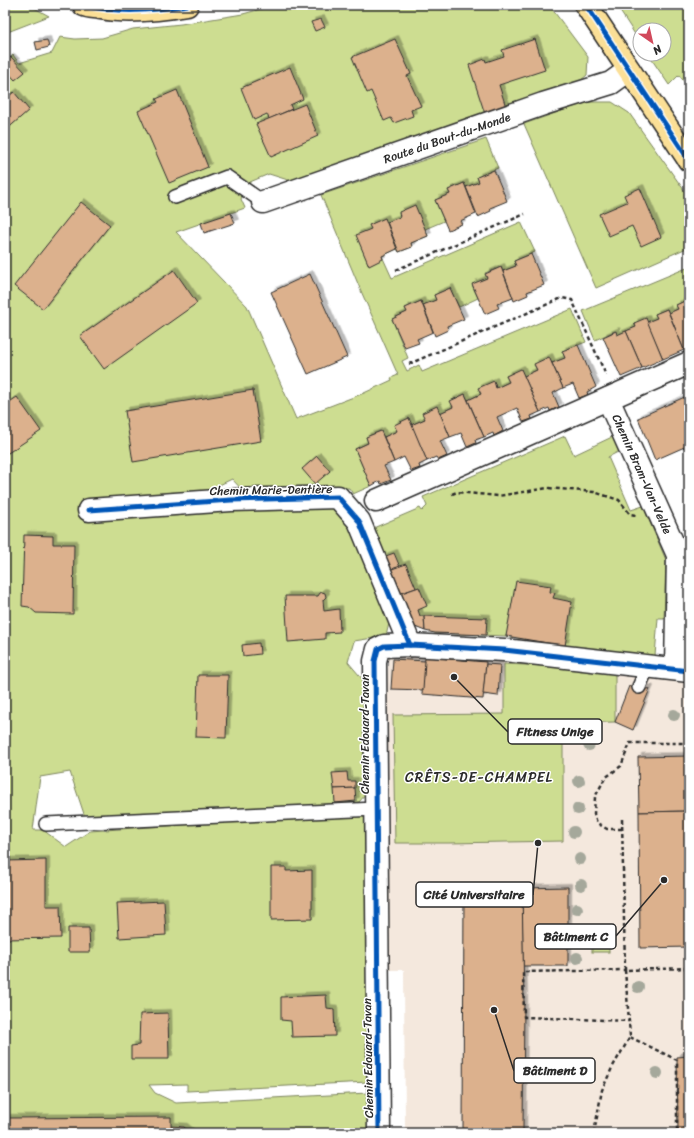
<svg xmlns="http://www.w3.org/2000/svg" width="694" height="1138" viewBox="0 0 694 1138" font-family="Sriracha,sans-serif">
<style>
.built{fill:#f4e8dd}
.green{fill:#cddd91;stroke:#7c845e}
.building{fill:#dcb18d;stroke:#2b2b2b;filter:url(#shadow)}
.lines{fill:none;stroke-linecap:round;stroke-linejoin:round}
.service-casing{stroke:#2b2b2b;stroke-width:16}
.minor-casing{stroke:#2b2b2b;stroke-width:25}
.primary-casing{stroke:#2b2b2b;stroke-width:25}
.path{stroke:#2b2b2b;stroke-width:2.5;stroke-dasharray:4 3;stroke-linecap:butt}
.service{stroke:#fff;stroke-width:13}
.minor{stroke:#fff;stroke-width:22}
.primary{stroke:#fbdf96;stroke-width:22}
.cycleway-casing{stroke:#fff;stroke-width:8}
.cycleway{stroke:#0057b8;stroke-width:5}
.tree{fill:#a5a89b}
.labels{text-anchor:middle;stroke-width:3;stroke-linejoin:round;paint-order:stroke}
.street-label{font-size:12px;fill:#2b2b2b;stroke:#fff}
.quarter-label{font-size:14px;letter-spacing:1px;fill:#2b2b2b;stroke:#fff}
.leader{fill:none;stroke:#2b2b2b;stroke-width:1.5}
.callout-dot{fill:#2b2b2b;stroke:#fff;stroke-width:1.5}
.callout{fill:#fff;stroke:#2b2b2b;stroke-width:1.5}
.callout-label{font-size:13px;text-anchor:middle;font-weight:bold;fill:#2b2b2b}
</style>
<defs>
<filter id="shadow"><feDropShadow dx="3.5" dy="-3.5" stdDeviation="0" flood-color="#0004"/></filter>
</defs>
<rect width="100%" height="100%" fill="#fff"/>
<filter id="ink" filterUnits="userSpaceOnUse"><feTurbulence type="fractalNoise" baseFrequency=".025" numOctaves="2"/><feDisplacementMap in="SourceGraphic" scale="8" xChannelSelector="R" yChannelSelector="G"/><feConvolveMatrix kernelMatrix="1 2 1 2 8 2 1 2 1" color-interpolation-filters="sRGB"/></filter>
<g filter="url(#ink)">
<polygon class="built" points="388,653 547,662 689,679 689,1133 405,1133 404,970 388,970 386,716"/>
<g class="green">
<polygon points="5,5 29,5 49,16 5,33"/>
<polygon points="275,5 549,5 588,57 587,75 580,81 291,181 269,174 250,182 241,199 245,208 176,232 247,306 296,419 364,393 392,380 391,378 398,375 361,291 321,195 486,139 498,168 477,177 479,182 466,187 464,183 448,190 450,194 435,200 444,221 425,229 428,236 411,243 412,247 399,252 397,249 382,256 392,278 521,222 535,252 514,261 516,266 503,271 501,267 485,273 487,278 472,285 478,298 459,307 450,288 434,295 436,300 423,305 421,301 405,308 407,312 392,319 408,358 402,361 407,371 419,365 422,372 572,309 586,342 562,351 565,358 552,363 549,358 534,365 537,370 524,376 521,370 506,376 509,382 496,388 494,382 481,394 468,400 465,394 451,401 453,407 440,413 424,412 425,419 411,425 394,425 397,431 384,437 380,431 366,437 368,443 355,449 371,486 353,494 349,488 245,493 232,479 215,487 212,496 333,506 344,513 390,619 386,636 354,641 348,662 365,682 366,794 359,802 86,820 70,772 40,777 33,830 43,830 66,847 90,831 360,813 365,818 368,1082 187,1091 187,1084 149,1085 155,1093 176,1103 368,1093 370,1133 5,1133 5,62 13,55 19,63 52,53 60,37 75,39 102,38 133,29 181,24 243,14"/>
<polygon points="616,5 689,5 689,88 679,75 669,85 648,54 664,54 664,30 640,30 640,42"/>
<polygon points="587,102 612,102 629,113 689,197 689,247 596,288 524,124"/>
<polygon points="689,267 689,299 676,305 678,309 669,313 667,309 655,314 657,318 647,322 634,323 636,327 617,335 615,331 595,340 583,311"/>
<polygon points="565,436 574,455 612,437 618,438 624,449 608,457 631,510 643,506 666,560 664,618 658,618 655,656 565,646 506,636 435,633 415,627 371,529 420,508 422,511 427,506 423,497"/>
<polygon points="504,664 615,669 615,722 563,723 563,841 449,843 395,843 393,715 504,714"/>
<rect x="592" y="929" width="17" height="23"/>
</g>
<g class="building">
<polygon points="321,19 325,27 315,31 311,22"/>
<polygon points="395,39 411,74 407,76 421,106 411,110 413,116 394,123 391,118 384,121 371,91 367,93 352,57"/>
<polygon points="535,39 545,70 499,85 506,107 485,114 469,65 485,59 486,62 504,56 502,50"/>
<polygon points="47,40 49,47 37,50 35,42"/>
<polygon points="11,57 25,72 15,80 5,69 5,62"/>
<polygon points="290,67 303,99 290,105 292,109 269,119 267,114 254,120 241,88"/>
<polygon points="177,90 208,167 169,183 138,111 158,102 156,99"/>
<polygon points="14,92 29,110 5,131 5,99"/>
<polygon points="305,104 318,136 271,157 256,124"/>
<polygon points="494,170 507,201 490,208 491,211 478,217 466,187 479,182 477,177"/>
<polygon points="464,183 476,214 460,221 462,224 448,230 435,200 450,194 448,190"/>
<polygon points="640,188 661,237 641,246 632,226 609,236 599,214 627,202 624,195"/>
<polygon points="81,202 110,225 43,309 14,286"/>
<polygon points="415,205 428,236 411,243 412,247 399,252 387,222 400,217 399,212"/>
<polygon points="231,213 235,223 204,233 201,223"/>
<polygon points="385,218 397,249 382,256 383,259 369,266 356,235 371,229 369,225"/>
<polygon points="531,254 544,285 527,292 528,295 514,301 503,271 516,266 514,261"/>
<polygon points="501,267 513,298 497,304 499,308 485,314 472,284 487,278 485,274"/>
<polygon points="174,270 197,303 104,369 80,336"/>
<polygon points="310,274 347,357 308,374 271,292"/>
<polygon points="450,288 464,319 447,326 448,330 435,336 423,305 436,300 434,295"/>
<polygon points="689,299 689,348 684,350 669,313 678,309 676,305"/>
<polygon points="421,301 433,332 417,339 419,343 405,348 392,319 407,312 405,308"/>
<polygon points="667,309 684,350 663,359 647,322 657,318 655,314"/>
<polygon points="646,318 663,359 642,368 626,331 636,327 634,323"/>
<polygon points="616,331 617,335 626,331 642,368 621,377 603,337"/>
<polygon points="578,345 596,387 587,392 588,395 579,398 573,384 563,388 552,363 565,358 562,351"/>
<polygon points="549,357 563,388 553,393 559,407 550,411 549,408 540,412 524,376 537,370 534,364"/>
<polygon points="521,369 540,412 531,416 532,419 523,422 517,408 497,417 503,431 494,436 493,433 484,437 468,400 481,394 478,388 494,381 496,388 509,382 506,376"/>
<polygon points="253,390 261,441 133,462 125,411"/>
<polygon points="465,394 484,437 475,440 476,443 467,447 461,433 450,437 440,413 453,407 450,401"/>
<polygon points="689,395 689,445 655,460 638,418"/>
<polygon points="17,397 41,431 5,455 5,405"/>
<polygon points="437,406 450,437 440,441 447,456 438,460 436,457 427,461 411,425 425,419 422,413"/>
<polygon points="409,418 427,461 419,465 420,468 411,471 404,457 394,462 384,437 397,431 394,425"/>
<polygon points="381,431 394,462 384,466 391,480 381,484 380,481 371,486 355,449 368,443 366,437"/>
<polygon points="317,456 330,471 315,484 302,469"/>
<polygon points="24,535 53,536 53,544 74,544 73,614 36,613 29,607 22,606"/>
<polygon points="394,553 400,567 389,570 383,557"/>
<polygon points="406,564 416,588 399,594 389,570"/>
<polygon points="516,581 551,586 550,592 555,593 553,598 572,602 565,646 506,636"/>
<polygon points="419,587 427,606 418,610 420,616 424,616 425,631 415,627 410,622 399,594"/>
<polygon points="322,592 325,593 326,597 323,600 324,611 339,609 340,632 325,633 325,639 288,642 285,596 318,596 320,593"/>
<polygon points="424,616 487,618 486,635 435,633 425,631"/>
<polygon points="259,643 260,654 243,656 242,645"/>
<polygon points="425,657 486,662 483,699 422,694"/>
<polygon points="393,659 425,661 423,690 391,689"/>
<polygon points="486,664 500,665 498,696 483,694"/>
<polygon points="198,675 228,675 226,738 196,737"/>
<polygon points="629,686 650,689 633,730 615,722"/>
<polygon points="689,756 689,811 639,812 638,757"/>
<polygon points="347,772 348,781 355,781 355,788 334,789 332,773"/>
<polygon points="355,788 356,801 335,803 334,789"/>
<polygon points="689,811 689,947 640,948 639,812"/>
<polygon points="46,860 46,906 60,906 61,938 5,939 5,899 6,899 6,861"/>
<polygon points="271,867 286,867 286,871 312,870 312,919 271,920"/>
<polygon points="568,887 568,966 523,966 522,888"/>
<polygon points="522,888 524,1002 523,1133 463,1133 464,891"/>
<polygon points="164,901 166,935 119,938 117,903"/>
<polygon points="68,928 89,928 90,952 68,952"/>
<polygon points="688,978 689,978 689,1133 689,1056"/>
<polygon points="326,995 327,1008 334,1009 335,1036 292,1037 291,1021 281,1020 281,997"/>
<polygon points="168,1013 169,1059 131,1059 131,1046 139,1045 140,1014"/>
<polygon points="689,1056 689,1133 678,1133 677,1057"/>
<polygon points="171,1117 171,1126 184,1127 191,1133 6,1133 6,1118"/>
</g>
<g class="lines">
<g class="service-casing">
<g id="service">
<polyline points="175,197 227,177 263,202"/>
<polyline points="639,687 648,666"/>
<polyline points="46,824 376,809"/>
</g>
</g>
<g class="minor-casing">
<g id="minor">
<polyline points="263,202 543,104 611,83 629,70"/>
<polyline points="608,399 678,555 676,669"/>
<polyline points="376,501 689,363"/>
<polyline points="89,510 231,500 338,497 359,521 410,645"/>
<polyline points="379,1133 375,661 378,649 384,646 410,645 504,650 689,671"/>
</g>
</g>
<g class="primary-casing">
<g id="primary">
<path d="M84 5C89 7 95 7 100 8 129 13 158 10 187 5"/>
<polyline points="586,5 689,160"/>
</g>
</g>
<g class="path">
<polyline points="396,270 525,214"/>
<polyline points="409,364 562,298 572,300 606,375"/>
<polyline points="452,494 457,492 498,496 548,488 594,492 619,500 630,514 636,515"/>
<polyline points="622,819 625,970 689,968"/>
<polyline points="622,829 607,829 597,823 594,814 595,797 605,778 621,766 630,743 689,743"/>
<polygon points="625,970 629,1021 524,1017 523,972"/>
<polyline points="630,1037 677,1060 677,1133"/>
<polyline points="594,1133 602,1090 612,1068 630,1037 629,1021"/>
</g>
<use href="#service" class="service"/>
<use href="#minor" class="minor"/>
<use href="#primary" class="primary"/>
<g class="cycleway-casing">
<g id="cycleway">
<path d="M84 5C89 7 95 7 100 8 129 13 158 10 187 5"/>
<polyline points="586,5 689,160"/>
<polyline points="89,510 231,500 338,497 359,521 410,645"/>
<polyline points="379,1133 375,661 378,649 384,646 410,645 504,650 689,671"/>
</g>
</g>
<use href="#cycleway" class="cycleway"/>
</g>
<g class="tree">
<circle cx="674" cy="715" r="6"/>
<circle cx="589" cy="745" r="6"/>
<circle cx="579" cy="781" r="6"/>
<circle cx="578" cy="809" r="6"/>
<circle cx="574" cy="832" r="6"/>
<circle cx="580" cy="859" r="6"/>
<circle cx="581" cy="885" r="6"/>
<circle cx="577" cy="909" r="6"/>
<circle cx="577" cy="958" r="6"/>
<circle cx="638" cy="987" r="6"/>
<circle cx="657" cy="1073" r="6"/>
</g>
</g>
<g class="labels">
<g class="street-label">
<text transform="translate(447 138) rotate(-19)" y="4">Route du Bout-du-Monde</text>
<text transform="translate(642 474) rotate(66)" y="4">Chemin Bram-Van-Velde</text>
<text transform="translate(271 490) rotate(-1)" y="4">Chemin Marie-Dentière</text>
<text transform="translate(365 734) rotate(-90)" y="4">Chemin Edouard-Tavan</text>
<text transform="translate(368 1058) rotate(-91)" y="4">Chemin Edouard-Tavan</text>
</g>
<g class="quarter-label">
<text x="479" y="782">CRÊTS-DE-CHAMPEL</text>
</g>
</g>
<path class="leader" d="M454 677L508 732M538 843L533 895M664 880L616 936M494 1010L514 1071"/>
<g class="callout-dot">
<circle cx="454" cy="677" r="4"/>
<circle cx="538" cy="843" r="4"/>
<circle cx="664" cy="880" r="4"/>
<circle cx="494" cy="1010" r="4"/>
</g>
<g class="callout">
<rect x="508" y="719" width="94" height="25" rx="4"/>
<rect x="416" y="882" width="117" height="25" rx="4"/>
<rect x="535" y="924" width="81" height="25" rx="4"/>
<rect x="514" y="1058" width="81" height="25" rx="4"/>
</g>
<g class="callout-label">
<text x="555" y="736">Fitness Unige</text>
<text x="474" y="899">Cité Universitaire</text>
<text x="576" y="941">Bâtiment C</text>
<text x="555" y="1075">Bâtiment D</text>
</g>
<rect width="694" height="1138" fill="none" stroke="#fff" stroke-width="20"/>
<rect x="10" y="10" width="674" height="1118" fill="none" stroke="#2b2b2b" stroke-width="1.5" filter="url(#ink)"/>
<g transform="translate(652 42) rotate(146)"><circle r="19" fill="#ffffff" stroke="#aaaaaa"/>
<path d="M0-3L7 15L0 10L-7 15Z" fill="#d1495b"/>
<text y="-6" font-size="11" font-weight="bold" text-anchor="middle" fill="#2b2b2b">N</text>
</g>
</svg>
